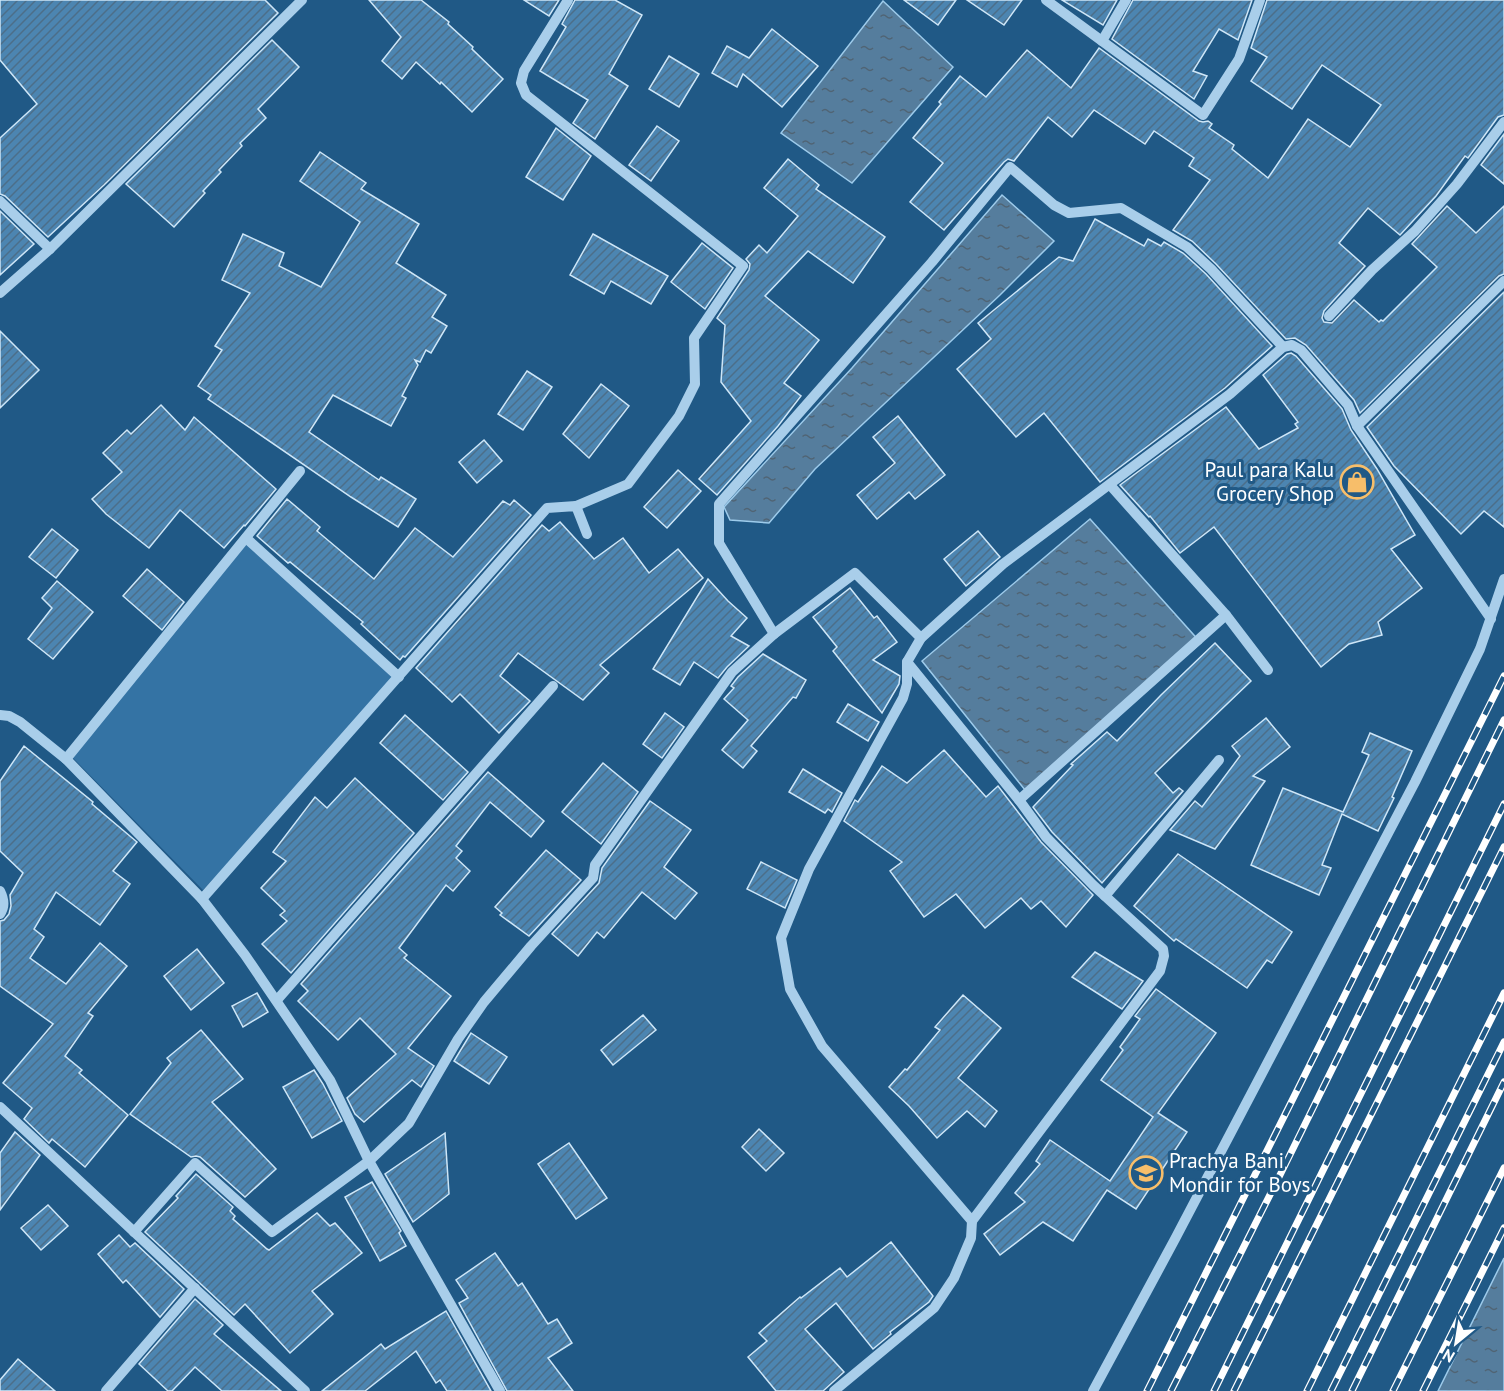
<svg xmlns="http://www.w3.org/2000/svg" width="1504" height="1391" viewBox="0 0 1504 1391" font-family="'PT Sans',sans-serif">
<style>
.green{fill:#3473a4}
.water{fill:url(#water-ripples);stroke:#9dcbeb;stroke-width:1.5}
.building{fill:url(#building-hatch);stroke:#cee6f7;stroke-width:1.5}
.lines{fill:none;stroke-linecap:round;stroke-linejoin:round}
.minor{stroke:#a9ceea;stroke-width:10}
.rail-casing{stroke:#fff;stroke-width:7}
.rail{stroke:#205986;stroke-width:4.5;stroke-dasharray:14;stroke-linecap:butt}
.labels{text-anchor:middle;stroke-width:6;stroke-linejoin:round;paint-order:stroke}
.poi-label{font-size:21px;fill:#fff;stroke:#205986;text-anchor:end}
</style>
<defs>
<pattern id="water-ripples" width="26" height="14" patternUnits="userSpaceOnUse" patternTransform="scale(1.5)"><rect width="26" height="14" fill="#557d9d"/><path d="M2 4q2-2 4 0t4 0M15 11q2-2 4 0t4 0" fill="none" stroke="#506474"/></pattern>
<pattern id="building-hatch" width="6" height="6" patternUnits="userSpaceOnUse" patternTransform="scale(1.5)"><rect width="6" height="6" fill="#4c85b1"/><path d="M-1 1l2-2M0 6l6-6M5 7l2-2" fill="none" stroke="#4c6e89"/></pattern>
</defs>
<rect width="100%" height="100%" fill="#205986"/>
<polygon class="green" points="246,538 399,677 203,890 72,757"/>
<g class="water">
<polygon points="883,1 953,67 852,183 781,133"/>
<polygon points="1002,195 1054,241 1000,295 815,469 769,523 730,520 724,507 852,368"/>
<polygon points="1090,519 1201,643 1025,790 922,661"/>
<polygon points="1504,1258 1504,1391 1438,1391"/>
</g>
<g class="building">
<polygon points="0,0 265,0 278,13 104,185 48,237 5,196 0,194 0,138 37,104 0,60"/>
<polygon points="369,0 421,0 449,22 448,24 473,47 472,49 503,79 472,112 441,82 440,84 416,62 402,79 382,61 401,37"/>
<polygon points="524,0 559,0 549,16"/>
<polygon points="575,0 615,0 642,15 609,74 628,86 595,139 573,123 588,100 540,71 566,27 562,24"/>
<polygon points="904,0 956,0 938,25"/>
<polygon points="967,0 1022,0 1004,25"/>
<polygon points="1062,0 1117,0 1103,25"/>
<polygon points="1133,0 1252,0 1238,40 1219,29 1193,71 1207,76 1194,99 1112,39"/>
<polygon points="1267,0 1504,0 1504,115 1498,117 1468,158 1465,156 1436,196 1400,235 1368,208 1339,243 1365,266 1324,311 1322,318 1324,322 1332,323 1354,300 1379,322 1381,320 1383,321 1437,267 1412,244 1447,206 1476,233 1504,206 1504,274 1499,276 1360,413 1354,400 1306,345 1295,338 1286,339 1216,264 1192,241 1173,230 1210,180 1189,166 1194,158 1154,131 1145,144 1094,110 1072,137 1048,117 1014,161 1008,159 1004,162 944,230 910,202 943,163 913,138 941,104 939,102 960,76 986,97 1027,50 1071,88 1099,48 1199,121 1203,122 1208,121 1212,124 1209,128 1234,145 1232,149 1268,178 1308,119 1350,147 1381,105 1322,65 1292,109 1251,81 1267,57 1251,48"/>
<polygon points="772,29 818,66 782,107 743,74 737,87 712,73 727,46 749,58"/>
<polygon points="272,40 299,67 258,109 266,118 240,143 242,146 219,170 221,172 203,191 205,193 174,227 126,184"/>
<polygon points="669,56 699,74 679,107 649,89"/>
<polygon points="657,126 679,141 651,181 629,165"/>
<polygon points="556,128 591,156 563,200 526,177"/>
<polygon points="1504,134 1504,184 1481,165"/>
<polygon points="320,152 366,183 361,189 419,224 396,263 446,295 432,317 447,326 431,353 426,350 420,362 415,360 418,365 402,396 406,398 391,426 333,395 309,432 379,480 381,477 416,499 398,527 351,497 208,399 211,395 198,386 222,350 215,346 250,293 222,280 243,234 284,253 279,266 321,287 360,222 300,181"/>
<polygon points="788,159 819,185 816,189 885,237 853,283 808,251 765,296 819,340 784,383 801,396 778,426 717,495 699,479 751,421 721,382 725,325 717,318 749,270 750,264 746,259 759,245 767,253 798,216 764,188"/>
<polygon points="0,211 34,244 0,275"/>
<polygon points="1095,219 1144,246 1148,239 1161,246 1164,242 1183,253 1206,274 1272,346 1225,388 1100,482 1044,413 1016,437 957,369 991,339 978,323 1059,257 1073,261"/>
<polygon points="593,234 668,276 651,304 611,281 604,294 570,275"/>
<polygon points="702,243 733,268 705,309 671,282"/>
<polygon points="1504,292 1504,527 1484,511 1461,534 1394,466 1367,427"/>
<polygon points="0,331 39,370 0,408"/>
<polygon points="1291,353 1296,356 1342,409 1351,430 1377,469 1415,535 1391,549 1422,588 1378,622 1382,635 1349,644 1321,667 1214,527 1180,553 1150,516 1149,517 1120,485 1226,407 1259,449 1298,428 1295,424 1298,422 1263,375 1287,354"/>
<polygon points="527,371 552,387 523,430 498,414"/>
<polygon points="601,384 629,406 589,458 563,434"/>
<polygon points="161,405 185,430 194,417 276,489 245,526 244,525 224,548 180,510 149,548 106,514 92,499 122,472 103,453 127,430 131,434"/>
<polygon points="898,416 945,475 915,499 909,492 877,519 857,495 895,463 873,437"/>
<polygon points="484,440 502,461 477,483 459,462"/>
<polygon points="678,470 701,491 667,528 644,507"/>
<polygon points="287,499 320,527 317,531 374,579 415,528 453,557 503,501 510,505 514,500 531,515 405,657 403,656 400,660 361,624 363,622 290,562 288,563 257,536"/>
<polygon points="560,522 594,559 623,538 649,573 678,549 703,578 600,665 609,673 583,700 518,653 500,676 530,701 499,733 460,694 452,702 416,668 542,525 549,531"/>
<polygon points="52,529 78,550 56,578 29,557"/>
<polygon points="978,531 1000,557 966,586 944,559"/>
<polygon points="147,569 184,602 162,630 123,596"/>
<polygon points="708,579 728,601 747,618 731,636 749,646 727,667 718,678 694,662 680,685 653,669"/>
<polygon points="57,581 93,612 53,659 28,639 52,608 42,598"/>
<polygon points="850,588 874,618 877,616 897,642 873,660 900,676 899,684 882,713 833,651 837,647 813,617"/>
<polygon points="1215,643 1251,681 1155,773 1173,793 1179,788 1183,791 1102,883 1052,832 1033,807 1073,765 1071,764 1107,732 1117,741 1161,695"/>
<polygon points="763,654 806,680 796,698 793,697 751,746 757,751 743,768 722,750 748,720 724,699 734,688 731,686 738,677"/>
<polygon points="848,704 879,722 868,741 837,722"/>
<polygon points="665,713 684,727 662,758 643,744"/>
<polygon points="405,715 468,772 443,800 380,743"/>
<polygon points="1266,718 1290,747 1253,776 1265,781 1215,849 1170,830 1195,801 1202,807 1240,756 1232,746"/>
<polygon points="1370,733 1412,751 1392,797 1394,798 1378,831 1342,814 1322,865 1331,868 1319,895 1251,865 1283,788 1343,812 1369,755 1362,752"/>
<polygon points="24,746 93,802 92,804 137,842 113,871 130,884 100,925 56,892 34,929 44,937 30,958 66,984 100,943 127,966 88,1013 93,1016 65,1056 82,1070 79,1073 128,1115 85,1167 52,1139 49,1143 24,1119 32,1108 3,1083 53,1024 0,986 0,921 4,920 9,914 11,906 10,895 23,873 0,851 0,781"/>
<polygon points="944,750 986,797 998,786 1041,842 1093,895 1066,927 1041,901 1031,909 1021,898 985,928 956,894 924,917 890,871 902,862 844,821 855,800 858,802 882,766 907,783"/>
<polygon points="603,763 638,792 601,844 562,812"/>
<polygon points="803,769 842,793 832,812 828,809 825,813 789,792"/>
<polygon points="488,772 544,821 531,837 490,802 456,846 462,851 456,858 470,871 453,891 446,885 399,948 407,955 404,958 451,996 408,1048 434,1066 421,1087 412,1080 364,1122 355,1114 347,1098 396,1054 360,1018 338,1040 298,1001 308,991 301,984"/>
<polygon points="355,778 414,833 291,973 262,944 287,921 280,915 285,911 261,888 286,861 273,852 315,797 327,808"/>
<polygon points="650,801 691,830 664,867 697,893 675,919 642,892 604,938 597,932 578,956 552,934 599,883 602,868"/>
<polygon points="546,850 581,880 529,936 500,915 502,913 495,907"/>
<polygon points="1178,854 1292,932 1272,963 1267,960 1247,988 1176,939 1174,941 1134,906"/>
<polygon points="761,862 797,880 785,908 747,889"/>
<polygon points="197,949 224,983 191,1010 164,976"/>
<polygon points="1095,952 1143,981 1122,1009 1072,977"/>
<polygon points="1156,989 1216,1033 1158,1113 1187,1132 1136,1209 1107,1190 1073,1241 1043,1222 1000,1255 984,1234 1025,1202 1015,1193 1040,1164 1036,1161 1050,1140 1110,1181 1153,1117 1101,1080 1123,1050 1120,1047 1140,1019 1135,1016"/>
<polygon points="257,993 268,1012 243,1027 232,1006"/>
<polygon points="963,995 1001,1028 958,1078 997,1111 985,1127 967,1111 937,1138 909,1106 889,1087 905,1069 907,1070 940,1030 935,1027"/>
<polygon points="643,1015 656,1030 613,1065 601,1050"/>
<polygon points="201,1030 243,1079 212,1102 276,1169 245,1197 200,1157 196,1156 191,1157 130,1114 171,1063 167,1058"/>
<polygon points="471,1033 507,1057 489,1084 454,1061"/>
<polygon points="314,1070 323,1084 342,1121 312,1138 283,1087"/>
<polygon points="759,1129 784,1153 766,1171 742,1147"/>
<polygon points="15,1132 40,1155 0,1210 0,1153"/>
<polygon points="445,1133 449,1194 413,1222 385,1174"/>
<polygon points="569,1143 607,1198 576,1219 538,1164"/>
<polygon points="196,1174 233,1207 230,1211 235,1216 233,1219 267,1249 269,1250 317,1213 330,1226 335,1223 362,1253 312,1291 333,1314 290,1353 245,1304 234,1315 145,1232 178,1198 176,1196"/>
<polygon points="372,1182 401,1231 399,1233 406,1246 380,1261 345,1197"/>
<polygon points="48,1205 68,1226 41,1250 21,1228"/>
<polygon points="119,1235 130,1247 135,1243 184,1289 160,1317 126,1280 123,1283 98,1254"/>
<polygon points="891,1242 933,1296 929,1302 890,1332 891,1334 873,1349 836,1303 805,1329 844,1372 823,1391 776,1391 748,1357 767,1341 759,1333 800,1297 801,1298 840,1268 847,1277"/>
<polygon points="495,1253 518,1286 522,1283 548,1324 557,1319 572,1343 548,1358 573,1391 507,1391 459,1303 468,1298 456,1280"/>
<polygon points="195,1299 223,1325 214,1334 281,1391 222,1391 195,1367 172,1391 168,1391 139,1364"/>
<polygon points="446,1311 491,1391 447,1391 440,1380 436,1383 416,1351 365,1391 322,1391 381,1344 385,1349"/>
<polygon points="18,1359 41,1379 55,1391 0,1391 0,1380"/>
</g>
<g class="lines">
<g class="minor">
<polyline points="568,0 524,71 521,83 526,95 743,266 694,338 695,384 679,416 628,484 576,506"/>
<polyline points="1046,0 1203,115 1239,59 1260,0"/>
<polyline points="1102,41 1126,0"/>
<polyline points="0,201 50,249"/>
<polyline points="0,293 50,249 302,0"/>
<polyline points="1329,316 1372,270 1415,231 1457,184 1504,122"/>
<polyline points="1357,426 1491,619"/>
<polyline points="1110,485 1226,615 1268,670"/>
<polyline points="246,538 399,677"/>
<polyline points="774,634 855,573 921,638"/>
<polyline points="907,662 1019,800 1046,837 1093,885 1163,949 1164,956 1160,971 972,1221"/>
<polyline points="0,715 9,716 20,722 66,759 202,899 245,955 330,1080 369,1161 500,1391"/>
<polyline points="66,759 300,471"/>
<polyline points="1019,800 1226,615"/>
<path d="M0 891C4 899 5 907 0 914"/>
<polyline points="1105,896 1219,760"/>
<polyline points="202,899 547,508 576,506 587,534"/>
<polyline points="277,1000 553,686"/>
<polyline points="0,1107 305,1391"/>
<polyline points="134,1232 195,1163 272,1232 369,1161 409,1123 458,1039 484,1002 531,946 593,878 595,865 732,672 774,634 719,543 719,504 932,262 1010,167 1054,205 1069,213 1121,208 1187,247 1211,269 1283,347"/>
<polyline points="106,1391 195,1288"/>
<polyline points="834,1391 934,1308 954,1278 971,1238 972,1221 822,1046 790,989 781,938 809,869 903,698 907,684 907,662 921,638 1003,564 1230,394 1283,347 1292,345 1301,350 1348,405 1357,426 1504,281"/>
<polyline points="1093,1391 1175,1239 1415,782 1480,649 1504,579"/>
</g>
<g class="rail-casing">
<g id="rail">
<polyline points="1147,1391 1504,676"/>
<polyline points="1171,1391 1280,1175 1504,720"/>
<polyline points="1214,1391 1504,804"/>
<polyline points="1234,1391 1504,847"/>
<polyline points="1307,1391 1504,993"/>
<polyline points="1331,1391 1504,1042"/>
<polyline points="1352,1391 1504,1082"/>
<polyline points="1393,1391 1504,1168"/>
<polyline points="1423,1391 1504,1228"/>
</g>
</g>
<use href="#rail" class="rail"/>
</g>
<defs>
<g id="shop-ring" transform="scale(1.725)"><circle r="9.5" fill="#205986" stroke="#f7be6a" stroke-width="1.5"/><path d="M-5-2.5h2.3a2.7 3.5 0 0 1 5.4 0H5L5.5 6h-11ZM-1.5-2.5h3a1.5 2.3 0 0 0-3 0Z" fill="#f7be6a"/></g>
<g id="school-ring" transform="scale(1.725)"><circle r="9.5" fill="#205986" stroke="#f7be6a" stroke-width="1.5"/><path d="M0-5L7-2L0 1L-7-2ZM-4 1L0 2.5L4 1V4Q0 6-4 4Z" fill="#f7be6a"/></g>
</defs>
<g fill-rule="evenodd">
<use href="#shop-ring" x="1357" y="482"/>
<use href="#school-ring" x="1146" y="1173"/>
</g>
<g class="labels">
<g class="poi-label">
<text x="1334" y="477">Paul para Kalu<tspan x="1334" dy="24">Grocery Shop</tspan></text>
<text x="1169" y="1168" text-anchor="start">Prachya Bani<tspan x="1169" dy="24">Mondir for Boys</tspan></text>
</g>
</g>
<g transform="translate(1456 1343) rotate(210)" stroke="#205986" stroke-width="4.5" paint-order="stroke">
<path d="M0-4.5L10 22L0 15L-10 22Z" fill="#ffffff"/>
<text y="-9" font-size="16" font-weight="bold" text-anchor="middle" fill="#ffffff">N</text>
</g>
</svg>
